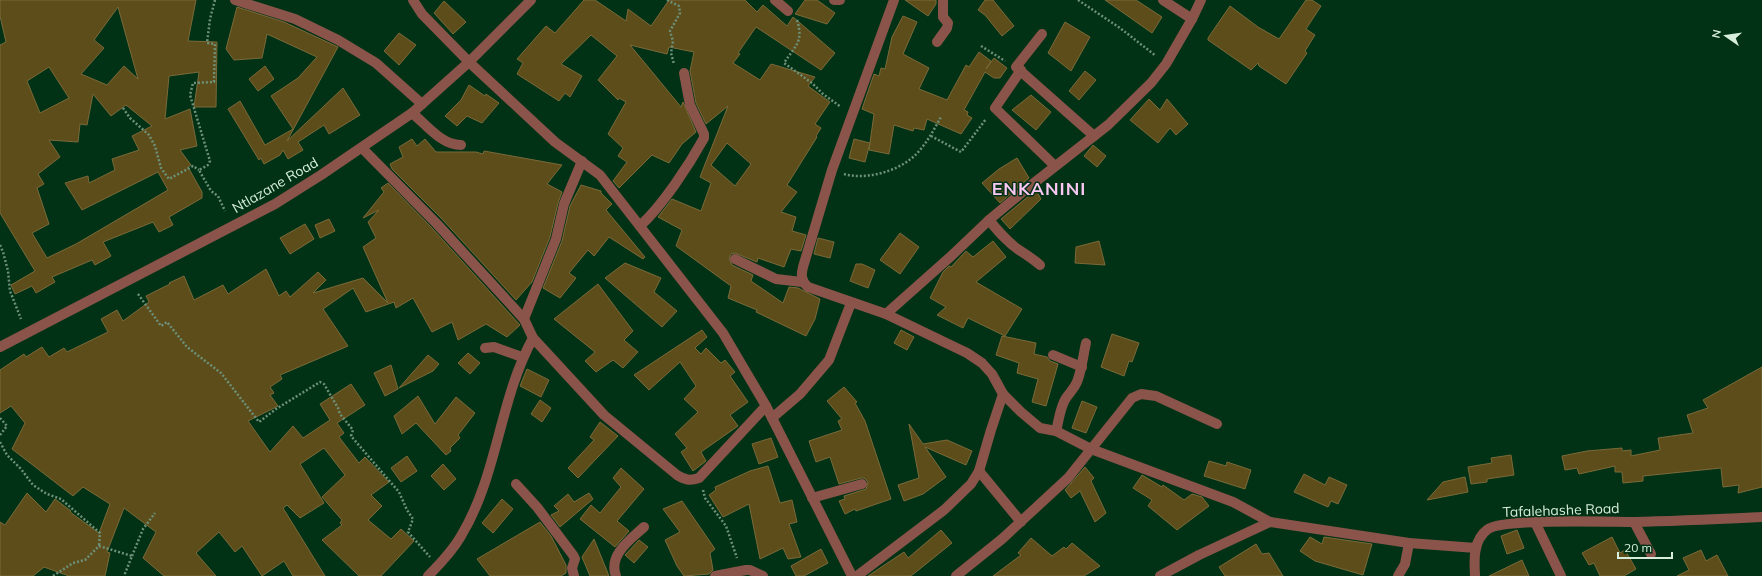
<svg xmlns="http://www.w3.org/2000/svg" width="1762" height="576" viewBox="0 0 1762 576" font-family="Mulish,sans-serif">
<style>
.building{fill:#5d4d1b;stroke:#7a6a39;fill-rule:evenodd}
.lines{fill:none;stroke-linecap:round;stroke-linejoin:round}
.path{stroke:#6d9079;stroke-width:2.5;stroke-dasharray:2 2;stroke-linecap:butt}
.minor{stroke:#8b544a;stroke-width:10}
.labels{text-anchor:middle;stroke-width:3;stroke-linejoin:round;paint-order:stroke}
.street-label{font-size:14px;fill:#d6eedb;stroke:#023216}
.district-label{font-size:18px;font-weight:bold;letter-spacing:1px;fill:#fbc8f3;stroke:#023216}
</style>
<rect width="100%" height="100%" fill="#023216"/>
<g class="building">
<path d="M0 0H196L188 41 217 42 216 107H194L199 72 169 76 165 119 190 109 197 146 180 150 191 165 188 167 202 192V198L169 217 173 225 159 232 153 222 103 242 111 256 95 265 92 260 52 277 55 282 36 293 32 286 15 294 11 285 35 271 0 213V45L6 42 0 16ZM118 7 138 79 124 66 107 85 81 74 104 48 94 40ZM49 67 69 98 40 113 27 81ZM93 94 111 116 126 105 152 126 132 136 139 150 112 159 115 170 89 183 88 176 65 183 82 210 158 172 168 190 76 244 47 258 32 233 49 224 37 188 44 184 38 174 60 157 49 140 78 142 80 124 87 125Z"/>
<path d="M584 0H595L626 21 628 9 651 26 669 0H745L757 12 763 5 787 26 793 17 835 53 821 70 756 27 738 53 740 54 733 63 760 80 771 64 815 77 808 86 830 102 815 124 821 128 816 136 817 137 787 185 797 192 781 212 796 217 792 231 806 235 801 251 791 249 784 267 758 258 757 262 735 253 731 254 729 259 732 265 753 275 751 281 783 303 789 287 798 288 820 299 815 319 806 336 756 312 757 310 728 298 731 286 676 246 682 230 658 217 672 199 701 211 711 183 700 177 728 106 706 124 696 103 690 71 694 52 669 47 667 54 630 45 681 107 683 102 696 132 682 144 669 163 652 155 619 188 613 181 627 162 618 156 623 148 608 134 626 102 619 98 618 100 598 80 617 56 591 35 561 64 582 76 570 97 565 93 559 101 517 74 523 63 517 59 546 26 555 33ZM727 143 751 164 735 186 711 165Z"/>
<polygon points="805,0 817,0 835,13 827,24 795,14"/>
<polygon points="905,0 936,0 936,4 928,16"/>
<polygon points="985,0 993,0 1014,26 1002,36 985,15 978,10"/>
<polygon points="1105,0 1136,0 1162,17 1152,33"/>
<polygon points="1306,0 1312,0 1321,6 1306,29 1315,35 1305,51 1307,53 1286,84 1259,66 1258,63 1251,70 1208,40 1208,38 1230,6 1258,27 1279,39"/>
<polygon points="444,1 466,22 453,34 434,13"/>
<polygon points="237,7 284,22 338,47 287,141 343,88 360,115 329,134 324,125 298,142 303,150 288,159 283,150 280,155 264,164 261,158 259,160 228,109 240,101 265,145 293,129 271,96 298,78 317,57 267,34 262,58 234,60 226,49"/>
<polygon points="903,16 917,22 903,54 929,68 919,89 947,100 966,65 969,67 979,52 991,61 986,69 994,58 1007,68 1000,78 994,78 985,72 964,110 968,112 967,115 972,118 961,134 927,119 924,130 914,128 913,131 894,125 889,154 869,150 874,114 862,109 874,74 879,76 881,68 885,69 892,37"/>
<polygon points="1065,22 1090,37 1071,71 1048,53"/>
<polygon points="399,33 416,45 399,65 384,51"/>
<polygon points="265,66 274,79 258,91 249,79"/>
<polygon points="1085,71 1096,80 1079,100 1069,91"/>
<polygon points="469,85 485,96 486,94 499,103 482,123 467,116 457,126 445,116 461,100"/>
<polygon points="1031,95 1051,112 1036,130 1012,110"/>
<polygon points="1149,99 1160,110 1167,99 1188,124 1176,135 1170,128 1158,143 1130,120"/>
<polygon points="412,139 417,146 425,139 436,152 476,152 483,154 484,151 562,165 547,184 562,192 558,203 550,237 532,282 516,300 442,219 392,169 390,164 403,157 399,147"/>
<polygon points="854,139 870,143 865,162 849,158"/>
<polygon points="1093,145 1106,156 1097,167 1084,156"/>
<polygon points="1017,158 1029,178 1000,203 982,183 999,169"/>
<polygon points="388,183 432,228 520,325 507,337 486,324 458,340 452,322 432,332 413,298 396,308 394,302 366,312 353,288 323,309 348,346 280,375 282,379 270,387 274,393 270,395 278,406 248,421 270,452 293,426 303,438 330,420 320,404 351,384 365,405 337,423 344,433 339,437 359,463 365,457 389,482 371,495 382,506 368,520 391,539 401,529 414,541 381,576 359,576 322,540 342,525 340,523 342,520 322,497 345,475 324,448 300,464 324,503 300,518 287,505 283,508 325,576 293,576 284,561 262,576 242,546 235,552 219,532 196,553 216,576 164,576 143,558 156,532 124,508 107,552 110,553 105,576 69,576 44,567 33,576 0,576 0,522 5,525 27,493 46,512 55,499 71,511 70,512 99,533 110,504 83,487 73,496 12,449 25,423 11,406 0,413 0,370 24,354 26,357 42,347 49,357 64,348 67,352 108,332 101,319 117,310 123,321 149,302 146,296 170,284 169,283 184,276 194,300 223,285 228,294 266,269 279,296 286,291 290,297 318,272 326,280 313,293 363,278 388,303 363,247 376,238 368,222 379,210 363,218 384,192 381,188"/>
<polygon points="581,185 601,191 601,193 612,204 606,210 645,257 643,259 609,237 594,256 588,250 569,273 576,278 560,298 543,288 562,241 570,206"/>
<polygon points="1036,190 1041,199 1010,229 1001,219"/>
<polygon points="329,219 335,231 320,238 315,225"/>
<polygon points="305,224 314,239 290,254 280,238"/>
<polygon points="900,233 919,247 900,274 880,260"/>
<polygon points="818,238 834,242 830,258 814,254"/>
<polygon points="993,241 1006,257 976,282 1022,309 1005,336 968,318 963,328 937,315 946,307 930,298 943,272 949,266 951,267 966,251 973,257"/>
<polygon points="1099,241 1105,265 1075,263 1076,247"/>
<polygon points="625,263 661,278 654,292 677,311 662,327 605,278"/>
<polygon points="856,264 862,264 875,270 868,288 850,281"/>
<polygon points="598,284 633,331 624,340 638,352 623,368 613,360 596,372 585,361 595,352 554,319"/>
<polygon points="702,330 707,337 695,348 701,354 706,348 721,363 725,360 735,372 730,376 748,402 730,415 738,426 701,452 706,461 693,471 681,452 687,448 675,434 698,412 684,399 696,386 680,362 649,390 634,375"/>
<polygon points="901,330 914,337 907,350 894,343"/>
<polygon points="1112,334 1139,343 1132,362 1129,361 1124,376 1101,367"/>
<polygon points="1002,336 1036,343 1034,354 1047,357 1050,361 1058,364 1046,406 1032,402 1038,379 1017,373 1019,363 996,355"/>
<polygon points="468,353 480,363 470,374 458,363"/>
<polygon points="428,355 439,364 433,371 399,388"/>
<polygon points="391,365 398,389 385,396 374,373"/>
<polygon points="1762,367 1762,487 1738,493 1739,485 1723,487 1721,468 1643,476 1643,481 1623,483 1622,472 1615,472 1615,466 1579,474 1577,468 1565,470 1562,456 1587,451 1622,448 1622,451 1631,450 1631,456 1660,450 1658,438 1693,433 1687,415 1708,408 1703,400"/>
<polygon points="527,369 549,380 541,397 520,386"/>
<polygon points="844,387 857,402 855,403 865,421 891,499 856,511 855,509 845,514 839,501 845,499 844,496 866,489 868,482 864,478 861,478 839,484 830,457 816,462 809,441 842,430 838,421 842,419 827,401"/>
<polygon points="418,396 435,424 456,397 475,413 458,435 460,438 450,448 451,451 446,455 416,423 402,434 394,416"/>
<polygon points="540,400 551,408 542,422 531,414"/>
<polygon points="1082,401 1097,407 1086,433 1072,428"/>
<polygon points="600,422 618,436 578,478 568,468 594,440 590,437"/>
<polygon points="909,424 923,444 947,440 972,451 966,465 925,447 946,477 923,494 904,501 898,485 919,478"/>
<polygon points="771,438 778,457 759,464 752,444"/>
<polygon points="1511,455 1514,475 1487,479 1487,482 1471,484 1468,467 1492,463 1491,458"/>
<polygon points="407,456 417,471 401,482 391,468"/>
<polygon points="1209,461 1226,466 1227,462 1251,470 1245,489 1204,476"/>
<polygon points="443,464 456,479 444,490 431,476"/>
<polygon points="768,466 780,503 792,500 797,522 789,524 801,557 788,559 783,548 760,559 749,504 723,517 709,495 716,490 715,487 750,471"/>
<polygon points="1085,467 1094,478 1091,481 1106,513 1095,522 1080,491 1071,498 1065,490"/>
<polygon points="621,468 644,489 617,521 629,531 615,547 580,519 591,505 600,513 621,487 613,478"/>
<polygon points="1304,474 1325,485 1329,477 1347,485 1338,504 1331,501 1328,507 1294,492"/>
<polygon points="1142,475 1162,487 1163,485 1184,500 1192,494 1202,497 1209,506 1177,530 1148,506 1152,500 1133,488"/>
<polygon points="1465,477 1468,492 1427,500 1443,482"/>
<polygon points="589,493 593,499 560,527 551,515 559,511 554,506 568,494 574,502"/>
<polygon points="502,499 513,509 493,533 482,523"/>
<polygon points="682,501 715,549 710,553 713,570 709,574 684,576 677,566 665,540 680,532 663,509"/>
<polygon points="540,522 551,536 566,565 566,573 561,576 490,576 477,559"/>
<polygon points="941,530 952,543 911,576 868,576 904,552 908,558"/>
<polygon points="1517,530 1524,548 1507,554 1501,536"/>
<polygon points="1310,537 1322,544 1324,537 1372,544 1363,575 1315,561 1300,551"/>
<polygon points="1612,537 1620,553 1625,550 1636,569 1624,576 1600,576 1594,563 1589,565 1582,553"/>
<polygon points="1031,538 1052,556 1064,547 1066,549 1072,543 1100,566 1084,576 993,576 1021,555 1018,553"/>
<polygon points="594,539 609,576 590,576 582,557"/>
<polygon points="639,540 648,547 634,563 625,555"/>
<polygon points="1256,544 1262,554 1269,553 1283,576 1225,576 1219,567"/>
<polygon points="821,549 828,563 804,576 796,576 791,566"/>
<polygon points="1701,550 1706,561 1717,555 1728,576 1677,576 1689,570 1683,558"/>
<polygon points="1522,560 1529,576 1489,576"/>
</g>
<g class="lines">
<g class="path">
<polyline points="215,0 210,19 207,43 215,44 214,82 193,83 190,95 210,161 208,165 199,170 211,191 218,196 225,211"/>
<polyline points="667,0 679,6 680,13 670,31 673,41 671,53 674,64"/>
<polyline points="1078,0 1120,28 1156,56"/>
<path d="M797 20C804 42 795 46 784 63L812 83 823 94 841 107"/>
<polyline points="981,46 1005,61"/>
<polyline points="123,108 130,118 149,135 155,146 161,168 169,179 193,166 199,170"/>
<polyline points="931,136 961,152 986,119"/>
<path d="M844 174C865 180 895 172 912 158 925 147 933 131 941 117"/>
<polyline points="0,245 3,252 8,271 10,291 21,319"/>
<polyline points="138,294 161,326 167,322 187,347 221,373 259,422 276,409 320,382 324,384 338,408 340,414 353,430 351,436 399,492 407,510 413,519 408,532 430,557"/>
<polyline points="0,418 7,426 0,435"/>
<polyline points="0,442 7,455 21,469 33,485 47,494 61,499 100,533 99,546"/>
<polyline points="703,490 705,498 726,526 737,558"/>
<polyline points="132,556 143,529 155,513"/>
<polyline points="53,576 73,563 85,560 99,546 132,556 124,576"/>
</g>
<g class="minor">
<polyline points="235,0 295,19 338,40 376,63 422,104"/>
<polyline points="413,0 422,14 469,62 555,142 600,175 723,333 766,406 852,576"/>
<polyline points="775,0 788,11"/>
<polyline points="834,0 840,0"/>
<path d="M894 0 832 170 803 267C801 275 801 281 808 287L886 314 967 353 982 363 992 374 1003 394 1021 412 1040 428 1056 431 1091 449 1233 502 1270 522"/>
<polyline points="1163,0 1192,19"/>
<polyline points="1042,34 1016,67 1094,136"/>
<polyline points="937,42 947,28 948,23 943,17 943,0"/>
<polyline points="1021,70 995,108 1055,166"/>
<path d="M412 113C427 125 441 145 461 145"/>
<path d="M362 148 437 224 524 319 533 338 604 415 677 475C685 480 690 481 699 478L766 406"/>
<path d="M989 220C998 231 1007 242 1019 250 1027 255 1033 259 1040 265"/>
<path d="M640 226C663 205 689 165 704 138V134L690 105 684 73"/>
<polyline points="735,259 776,279 802,282"/>
<polyline points="886,314 949,258 989,220 1025,190 1108,125 1151,83 1166,64 1192,19 1201,0"/>
<polyline points="524,319 556,239 564,204 582,161"/>
<polyline points="0,347 275,204 321,175 412,113 469,62 531,0"/>
<polyline points="485,348 494,347 522,357"/>
<polyline points="1053,355 1082,367"/>
<polyline points="772,418 800,394 829,360 851,303"/>
<path d="M1056 431C1059 420 1060 407 1066 398 1070 392 1074 389 1077 382 1082 369 1083 356 1086 343"/>
<polyline points="979,471 1021,522"/>
<polyline points="516,484 537,507 573,555 575,559 572,568 574,576"/>
<polyline points="812,498 862,484"/>
<polyline points="1535,522 1561,576"/>
<polyline points="1634,522 1651,554"/>
<path d="M428 576C440 564 453 550 461 536 498 475 499 400 533 338"/>
<path d="M616 576C608 555 630 540 644 527"/>
<polyline points="715,576 746,570 750,570 763,576"/>
<polyline points="857,576 944,510 971,484 979,471 991,430 1003,394"/>
<polyline points="956,576 1002,539 1068,478 1132,398 1141,394 1156,396 1217,424"/>
<polyline points="1160,576 1199,555 1270,522 1409,543 1476,548"/>
<polyline points="1398,576 1405,564 1409,543"/>
<path d="M1475 576C1474 559 1473 540 1488 529 1504 518 1609 522 1634 522 1677 521 1719 519 1762 517"/>
</g>
</g>
<g class="labels">
<g class="street-label">
<text transform="translate(275 185) rotate(-30)" y="5">Ntlazane Road</text>
<text transform="translate(1561 510) rotate(-2)" y="5">Tafalehashe Road</text>
</g>
<g class="district-label">
<text x="1039" y="195">ENKANINI</text>
</g>
</g>
<g transform="translate(1726 36) rotate(283)" stroke="#023216" stroke-width="3" paint-order="stroke">
<path d="M0-3L7 15L0 10L-7 15Z" fill="#d6eedb"/>
<text y="-6" font-size="11" font-weight="bold" text-anchor="middle" fill="#d6eedb">N</text>
</g>
<path d="M1618 552v6h54v-6" fill="none" stroke="#d6eedb" stroke-width="2"/>
<text x="1624" y="552" font-size="12" fill="#d6eedb" stroke="#023216" stroke-width="3" paint-order="stroke">20 m</text>
</svg>
